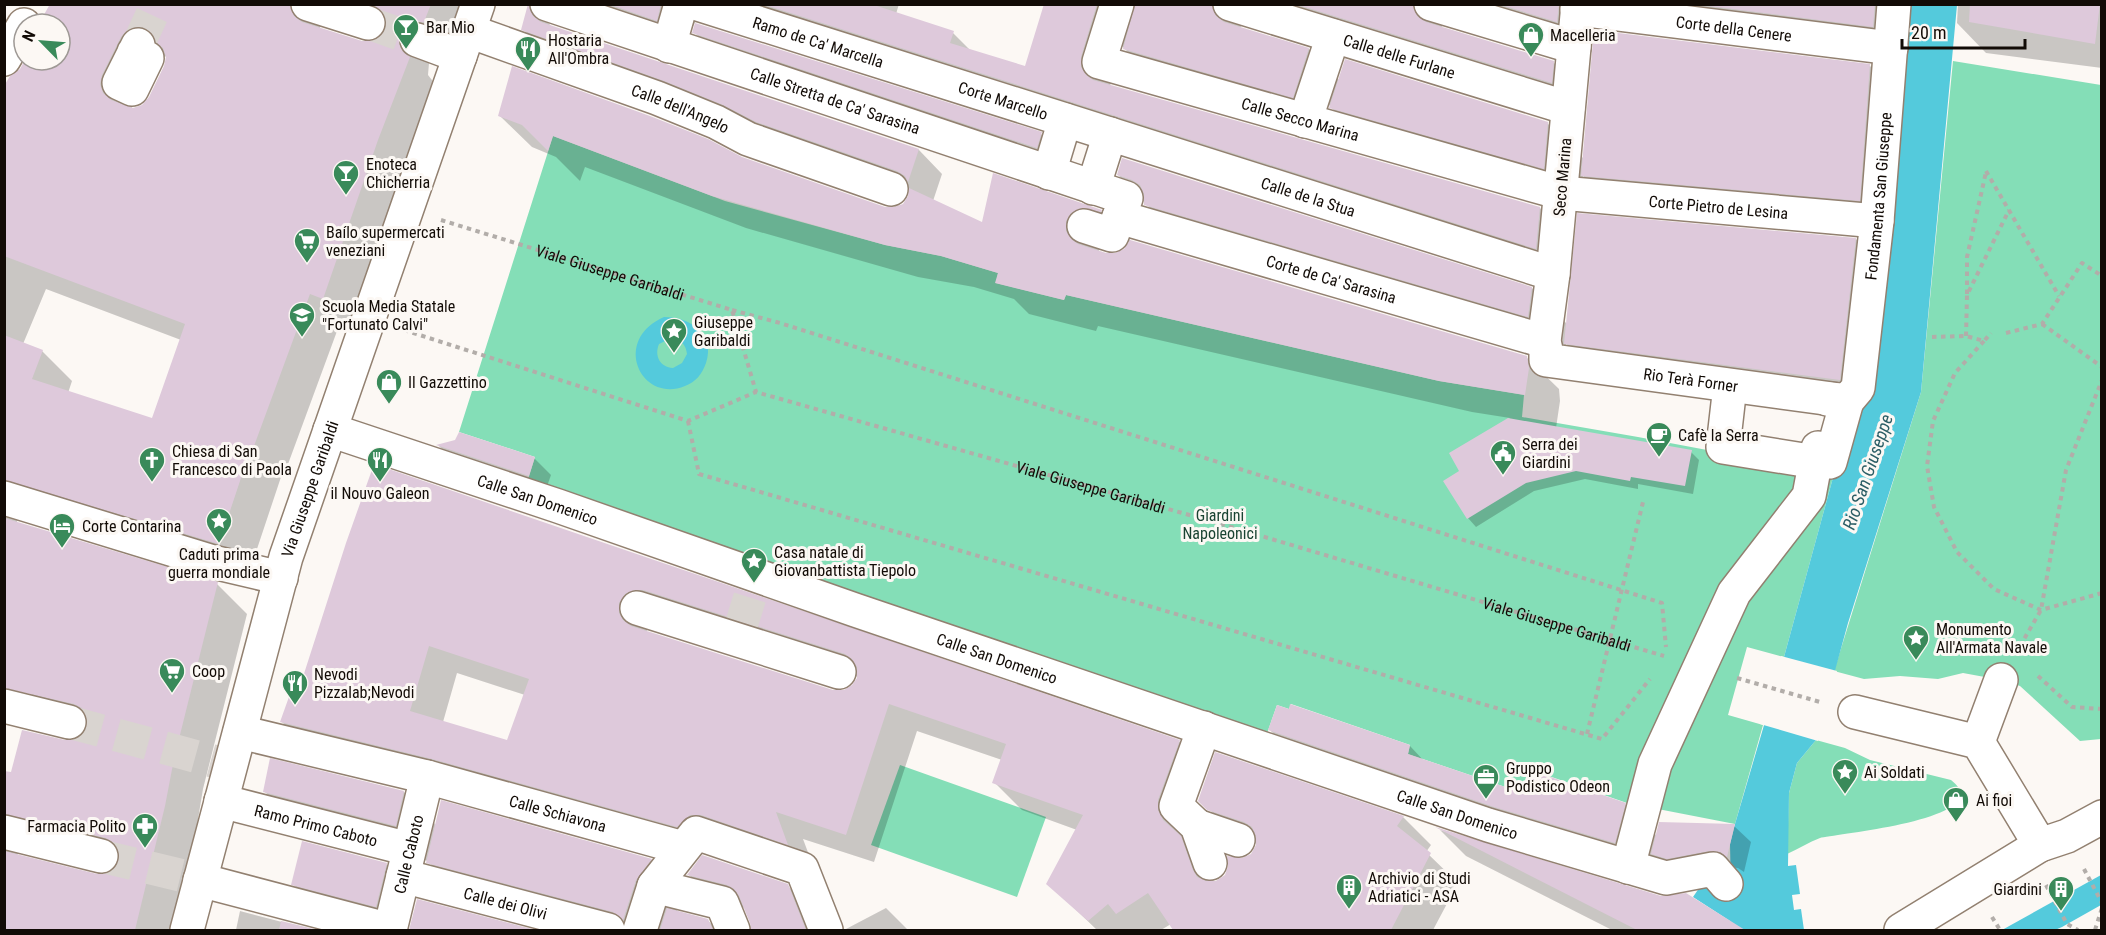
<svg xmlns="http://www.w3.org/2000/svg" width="2106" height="935" viewBox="0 0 2106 935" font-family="'Roboto Condensed',sans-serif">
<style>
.green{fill:#84deb7}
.water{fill:#54cadc;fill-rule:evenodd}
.pier{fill:#fcf8f4}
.shadow{fill:#0003;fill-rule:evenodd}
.building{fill:#dec9db;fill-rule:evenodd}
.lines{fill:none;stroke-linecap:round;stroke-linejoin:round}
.minor-tunnel{stroke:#d9d4d0;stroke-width:33;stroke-dasharray:33 16;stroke-linecap:butt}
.minor-casing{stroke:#928070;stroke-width:36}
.path{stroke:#b2ada9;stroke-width:4;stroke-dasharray:4.5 4.5;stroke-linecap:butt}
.minor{stroke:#fff;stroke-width:33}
.labels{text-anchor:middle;stroke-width:6;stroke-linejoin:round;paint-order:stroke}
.poi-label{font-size:16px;fill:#120b06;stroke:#fcf8f4;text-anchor:start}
.street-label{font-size:16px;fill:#120b06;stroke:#fcf8f4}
.park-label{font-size:16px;fill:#1a4332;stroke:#fcf8f4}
.water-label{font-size:18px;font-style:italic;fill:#2b5d65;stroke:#fcf8f4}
</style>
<rect width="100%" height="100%" fill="#fcf8f4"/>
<g class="green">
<polygon points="1953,61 2101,85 2101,739 2080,741 2020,686 2001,680 1963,673 1938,679 1900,676 1864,679 1834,671 1921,392"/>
<polygon points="553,136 725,201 885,245 941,256 998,273 996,283 1064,300 1066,295 1439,381 1524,395 1522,417 1638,437 1834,474 1784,657 1747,647 1728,715 1763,725 1735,824 1627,803 1543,774 1526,794 1408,754 1410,745 1291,704 1289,709 1277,705 1265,739 526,486 535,457 459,432"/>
<path d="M1816 740 1845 748 1870 760 1951 780C2001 819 1836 834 1820 838 1809 842 1798 849 1787 854L1789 793 1797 763Z"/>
<polygon points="900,765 1046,817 1017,897 871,845"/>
</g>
<g class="water">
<polygon points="1905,5 1957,5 1921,392 1848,623 1816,740 1797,763 1789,793 1788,866 1796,865 1800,894 1792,895 1794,910 1801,909 1804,930 1724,930 1730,921 1693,897 1706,878 1731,893 1730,844 1735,824 1784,657 1834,474"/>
<path d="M664 317C690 317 716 334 706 363 702 374 696 382 685 386 641 404 611 340 664 317ZM671 338C681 339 686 345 687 354L682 363 673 368C660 367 654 356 659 344Z"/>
<polygon points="2101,875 2101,930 2002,930"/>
</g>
<g class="pier">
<polygon points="1781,656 1837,671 1818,741 1760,724"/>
<polygon points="2101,905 2101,930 2055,930 2062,927"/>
</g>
<g class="shadow">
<path d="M51 4H471L454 52 435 56 429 63 428 75 439 89 353 328 340 323 284 475 282 474 249 573 22 514 16 523 217 584 247 614 203 789 195 837 172 930H4V782L12 773 64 742H74L83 736 88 729 60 722 29 692 4 683V88L21 70 27 60H60V24H44ZM345 16 387 29 382 38 373 43 362 42 319 29 325 20ZM167 56 165 67 150 98 143 106 131 109 157 59ZM46 289 181 340 153 420 68 393 72 381 42 351 23 344ZM40 843 120 863 116 870 107 875 97 876 17 856 20 849Z"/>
<path d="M530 4 552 27 919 150 942 174 933 201 983 225 994 175 1101 211 1132 242 1526 357 1559 389 1560 401 1556 428 1691 452 1699 460 1693 494 1638 484V489L1585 479 1534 491 1476 527 1468 518 1461 471 1510 418 1472 412 1098 326 1096 331 1029 314 1014 299 974 287 918 277 746 228 585 167 580 181 556 157 532 147 500 116 741 158 884 208 894 209 904 205 910 196 911 190 781 145 547 53 523 29ZM1113 239 1130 242 1125 250 1115 255 1098 252 1103 244Z"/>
<polygon points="541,4 899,4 896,14 953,33 972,52 1026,68 1046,4 1577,4 1588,31 1448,19 1441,28 1553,62 1582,91 1580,111 1247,19 1240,28 1309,49 1340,81 1547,123 1584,159 1870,66 1899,95 1889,229 1612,205 1583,176 1580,204 1367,144 1329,105 1322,126 1153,78 1122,46 1110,86 1540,208 1569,237 1565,277 697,19 692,28 686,49"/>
<polygon points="1615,4 1903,4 1897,50"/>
<polygon points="1958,4 2102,4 2102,68 1986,53 1957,23"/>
<polygon points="694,32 1041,134 1065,157 1060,171 718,56"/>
<polygon points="1118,175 1532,288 1567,324 1856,239 1879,263 1863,404 1589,367 1566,343 1565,352 1182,241"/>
<polygon points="456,441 534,458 551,475 545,492 454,462 439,446"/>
<path d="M375 466 1179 741 1207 770 1186 828 1209 866 1214 882 1226 876 1242 860 1252 855 1257 844 1237 837 1200 800 1403 817 1431 845 1426 852 1458 883 1433 930H1219L1250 908 1248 905 1214 930H1175L1171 924 1161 930H1097L1048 883 1077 830 1022 810 994 782 1002 760 917 731 874 862 803 839 815 871 719 843 706 854 461 787 310 750 282 722 302 685ZM672 618 858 677 853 687 844 692 833 691 646 632 653 622ZM457 673 525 695 508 742 443 722Z"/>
<polygon points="1270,730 1410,746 1425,762 1527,796 1543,775 1625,804 1657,836 1734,826 1751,842 1744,872 1738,868 1727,867 1669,870 1657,858 1651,879 1306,767"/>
<polygon points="265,792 404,792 436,825 651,860 687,896 676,912 707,920 718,930 585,930 464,899 428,861 301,828"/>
<polygon points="1440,830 1660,897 1729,922 1738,930 1612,930 1466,856"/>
<polygon points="386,864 410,888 400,930 316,908 293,884"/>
<polygon points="689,875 787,885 813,912 821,930 753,930 752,923 745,908 714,900"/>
<polygon points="418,901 530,930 411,930"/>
<polygon points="886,908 908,930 846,930 846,929"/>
<polygon points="240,911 313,930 236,930"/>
</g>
<g class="building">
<path d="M50 4H290L294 16 302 22 362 41H371L381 36 386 28V20L381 10 372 4H431L424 22H413L405 26 400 33 399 44 403 52 410 57 378 140 323 299 310 294 254 446 252 445 219 544 4 480V335L43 350 32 379 152 418 185 324 4 256V86L10 76 20 69 25 60H60V24H43L41 20ZM136 26 146 28 153 34 156 42 163 48 166 57 164 66 149 97 142 105 133 108 111 100 103 93 100 84 102 75 121 37 127 30Z"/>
<polygon points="528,4 533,16 541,22 919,149 908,182 905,176 897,171 756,122 723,105 664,81 521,30"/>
<polygon points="608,4 661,4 657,21"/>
<polygon points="762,4 871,4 954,31 950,43 1025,66 1044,4 1097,4 1081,57 1081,67 1086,75 1093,80 1540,207 1536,249"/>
<polygon points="1135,4 1212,4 1216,16 1224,22 1309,48 1293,98 1123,49"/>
<polygon points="1295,4 1413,4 1417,16 1426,22 1554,61 1552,83"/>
<polygon points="1498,4 1559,4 1557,22"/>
<polygon points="1693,4 1875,4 1873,27"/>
<polygon points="1970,4 2100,4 2095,44 1969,22"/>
<polygon points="695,23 1042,132 1037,148 692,33"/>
<polygon points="1594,30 1870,64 1860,201 1581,176"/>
<polygon points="1345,59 1548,122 1544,169 1329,108"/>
<polygon points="512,66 650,116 708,139 742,157 885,207 894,207 903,204 908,196 909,188 982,222 993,173 1102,210 1101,212 1081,208 1071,213 1066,221 1066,231 1071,239 1078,244 1106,253 1115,253 1124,249 1130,240 1527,356 1529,368 1525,395 1439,381 1066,295 1064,300 995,283 998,273 941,256 885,245 712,196 553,136 548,151 522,125 498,116"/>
<polygon points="1122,158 1532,287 1528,317 1144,205 1144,194 1140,185 1132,180 1117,175"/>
<polygon points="1577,213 1856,238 1840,380 1564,344"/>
<polygon points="1508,418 1692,450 1685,486 1631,477 1630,481 1576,471 1526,483 1467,519 1443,481 1459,471 1449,453"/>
<polygon points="459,432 535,457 529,476 436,445 455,440"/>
<path d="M374 464 1180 740 1158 800V810L1163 820 1181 836 1193 870 1197 877 1206 881H1216L1225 875 1228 866 1227 856 1242 858 1251 854 1256 845V836L1252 827 1244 822 1207 810 1198 801 1215 752 1404 816 1397 826 1431 853 1391 930H1173L1148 893 1116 914 1108 904 1088 921 1046 884 1083 815 992 783 1006 744 889 704 846 835 776 812 788 845 701 815H690L677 827 432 759 280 722 295 680 301 683 346 543ZM634 590H643L845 654 852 659 857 667V678L852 685 844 690H833L631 626 623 620 619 613V603L625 594ZM429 646 529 679 507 740 410 711Z"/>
<polygon points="4,518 218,582 174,759 165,806 135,930 4,930 4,851 97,874 107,874 114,869 119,860 119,850 114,843 106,838 4,814 4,771 11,772 22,730 65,740 74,740 83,735 87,726 87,716 82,708 74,704 4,688"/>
<polygon points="1290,704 1410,745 1408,754 1526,794 1532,776 1540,778 1542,774 1626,803 1615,843 1494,807 1268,730 1277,705 1289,709"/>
<polygon points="270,758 404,791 396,826 263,792"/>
<polygon points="441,800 652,859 636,880 623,920 613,912 426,863"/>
<polygon points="1659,822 1735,824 1727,857 1720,852 1710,851 1667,859 1651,854"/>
<polygon points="1435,827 1661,896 1686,893 1745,930 1637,930"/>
<polygon points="302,841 387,863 376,907 291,885"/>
<polygon points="702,855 788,884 806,930 751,930 750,923 739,896 734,889 727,885 687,875"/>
<polygon points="417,899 536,930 409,930"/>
<polygon points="667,908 708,919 713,930 660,930"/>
<polygon points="281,921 318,930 279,930"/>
</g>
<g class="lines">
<g class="minor-tunnel">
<polyline points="368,23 417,40"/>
<polyline points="138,45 157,4"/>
<polyline points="740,629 754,584"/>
<polyline points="69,722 231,766"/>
<polyline points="101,856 200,880"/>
</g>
<g class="minor-casing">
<g id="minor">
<polyline points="308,4 368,23"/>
<path id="s3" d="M547 4 1126 198 1119 217 1544 341"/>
<path id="s4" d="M698 4 1553 274"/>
<path id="s5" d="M1117 4 1099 62 1561 193 1877 221"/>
<path id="s6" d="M1230 4 1568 108"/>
<polyline points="1431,4 1574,47"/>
<path id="s7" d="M1578 4 1553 274 1544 341 1546 350V360L1847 401 1830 462"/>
<path id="s8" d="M1577 9 1891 48"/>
<path id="s9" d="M469 31 657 98 716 122 748 139 891 189"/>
<polyline points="417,40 460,56"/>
<polyline points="669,46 681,4"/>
<polyline points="134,52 147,58 132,89 119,83 138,45"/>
<polyline points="4,59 24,25"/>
<polyline points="1305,121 1333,36"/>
<polyline points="1049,173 1065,120"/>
<polyline points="1093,188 1110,134"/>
<polyline points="1084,226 1112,235 1119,217"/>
<polyline points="1730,386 1723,447 1816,462"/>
<path id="s10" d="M1827 399 1847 401 1858 388 1877 221 1894 4"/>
<path id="s11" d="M330 430 558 506 855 610 1488 825 1666 878 1713 869 1726 884"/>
<polyline points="4,498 213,562 281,578"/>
<polyline points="637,608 839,672"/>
<polyline points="4,706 69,722"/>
<polyline points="1855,712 1978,742 2040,845"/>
<polyline points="1204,728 1176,806 1197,826 1210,863"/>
<path id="s12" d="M240 732 427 777 683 848"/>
<polyline points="1978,742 2001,680"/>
<path id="s13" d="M221 801 409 849"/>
<polyline points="1197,826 1238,840"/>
<polyline points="4,832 101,856"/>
<polyline points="1628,867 1655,764 1734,593 1809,496 1818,448"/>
<path id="s14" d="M403 876 608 930"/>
<polyline points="200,880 390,930"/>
<polyline points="654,886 722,903 733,930"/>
<path id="s15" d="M187 930 286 557 478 4"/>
<path id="s16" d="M390 930 427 777"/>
<polyline points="640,930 654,886 696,833 802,869 826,930"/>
<polyline points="1901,930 2040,845 2067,836 2102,817"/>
</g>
</g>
<g class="path">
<polyline points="1986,171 2059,296"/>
<path id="s1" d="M441 220 732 310 756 392"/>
<polyline points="1967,294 1967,257 1986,172"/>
<polyline points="732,310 780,323 1662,603 1666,647"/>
<polyline points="2042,324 2102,367"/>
<path id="s2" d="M404 330 688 421 756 392 1221 524 1664 656"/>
<polyline points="2006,333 2042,324 2082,263 2102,276"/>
<polyline points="1966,336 1967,295 2009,210"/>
<polyline points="1932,337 1966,336 1984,341 1991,333"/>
<polyline points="1984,341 1955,373 1933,421 1927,466 1934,507 1957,552 1994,589 2041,610 2102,593"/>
<polyline points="688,421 699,474 1602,739 1650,679"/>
<polyline points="2020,646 2041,610 2066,470 2102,380"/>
<polyline points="2038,676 2072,707 2102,709"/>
<polyline points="1737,678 1820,702"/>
<polyline points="1587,734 1643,502"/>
<polyline points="2084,869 2102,903"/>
<polyline points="2046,885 2067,924 2078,930"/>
<polyline points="1992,917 2000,930"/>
<polyline points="2095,930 2102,908"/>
</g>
<use href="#minor" class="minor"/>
</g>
<defs>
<g id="bar-pin" transform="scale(1.35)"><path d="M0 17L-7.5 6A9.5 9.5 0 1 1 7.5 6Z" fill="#398a5a" stroke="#fcf8f4"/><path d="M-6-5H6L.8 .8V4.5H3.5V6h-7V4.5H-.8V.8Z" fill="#fff"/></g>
<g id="shop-pin" transform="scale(1.35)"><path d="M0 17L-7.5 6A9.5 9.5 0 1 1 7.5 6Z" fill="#398a5a" stroke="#fcf8f4"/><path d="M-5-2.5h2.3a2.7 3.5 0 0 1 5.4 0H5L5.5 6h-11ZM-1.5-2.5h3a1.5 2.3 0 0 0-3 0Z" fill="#fff"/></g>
<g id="restaurant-pin" transform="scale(1.35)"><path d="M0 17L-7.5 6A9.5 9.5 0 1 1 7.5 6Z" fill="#398a5a" stroke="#fcf8f4"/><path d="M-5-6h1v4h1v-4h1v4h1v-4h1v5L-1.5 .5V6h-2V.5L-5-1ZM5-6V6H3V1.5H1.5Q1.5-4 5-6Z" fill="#fff"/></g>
<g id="supermarket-pin" transform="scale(1.35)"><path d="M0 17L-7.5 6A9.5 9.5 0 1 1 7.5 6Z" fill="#398a5a" stroke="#fcf8f4"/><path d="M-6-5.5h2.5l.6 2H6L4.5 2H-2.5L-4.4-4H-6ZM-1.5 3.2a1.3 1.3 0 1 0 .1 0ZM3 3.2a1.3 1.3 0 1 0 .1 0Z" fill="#fff"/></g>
<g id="school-pin" transform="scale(1.35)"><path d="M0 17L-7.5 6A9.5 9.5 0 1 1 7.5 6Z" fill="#398a5a" stroke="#fcf8f4"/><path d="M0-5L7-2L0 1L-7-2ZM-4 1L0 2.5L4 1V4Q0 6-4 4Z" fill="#fff"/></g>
<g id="sight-pin" transform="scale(1.35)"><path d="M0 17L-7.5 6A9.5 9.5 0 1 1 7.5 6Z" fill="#398a5a" stroke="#fcf8f4"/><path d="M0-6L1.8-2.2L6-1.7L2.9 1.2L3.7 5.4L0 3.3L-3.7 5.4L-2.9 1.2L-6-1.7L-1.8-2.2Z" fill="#fff"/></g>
<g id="cafe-pin" transform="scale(1.35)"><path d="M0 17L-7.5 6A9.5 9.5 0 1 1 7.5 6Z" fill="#398a5a" stroke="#fcf8f4"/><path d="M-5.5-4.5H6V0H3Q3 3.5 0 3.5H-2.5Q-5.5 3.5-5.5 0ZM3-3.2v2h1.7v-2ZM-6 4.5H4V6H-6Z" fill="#fff"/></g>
<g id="civic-pin" transform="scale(1.35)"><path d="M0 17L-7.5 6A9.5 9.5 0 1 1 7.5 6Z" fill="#398a5a" stroke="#fcf8f4"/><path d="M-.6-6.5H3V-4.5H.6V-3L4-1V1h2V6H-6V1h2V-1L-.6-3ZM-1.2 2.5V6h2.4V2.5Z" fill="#fff"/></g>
<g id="church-pin" transform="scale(1.35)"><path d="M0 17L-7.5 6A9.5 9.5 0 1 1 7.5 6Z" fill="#398a5a" stroke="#fcf8f4"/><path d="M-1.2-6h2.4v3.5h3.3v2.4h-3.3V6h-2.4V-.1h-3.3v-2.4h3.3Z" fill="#fff"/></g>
<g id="hotel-pin" transform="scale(1.35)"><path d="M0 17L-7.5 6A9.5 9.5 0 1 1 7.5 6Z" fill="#398a5a" stroke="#fcf8f4"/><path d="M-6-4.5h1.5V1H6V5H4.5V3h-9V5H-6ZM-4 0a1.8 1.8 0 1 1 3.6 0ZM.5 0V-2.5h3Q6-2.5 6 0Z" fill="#fff"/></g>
<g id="office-pin" transform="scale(1.35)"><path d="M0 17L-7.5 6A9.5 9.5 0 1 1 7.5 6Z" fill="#398a5a" stroke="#fcf8f4"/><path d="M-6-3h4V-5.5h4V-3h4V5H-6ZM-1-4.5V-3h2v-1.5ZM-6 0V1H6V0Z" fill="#fff"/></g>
<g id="pharmacy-pin" transform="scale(1.35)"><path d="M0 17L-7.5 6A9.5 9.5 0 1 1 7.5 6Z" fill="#398a5a" stroke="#fcf8f4"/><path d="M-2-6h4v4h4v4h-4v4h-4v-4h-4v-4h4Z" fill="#fff"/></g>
<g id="building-pin" transform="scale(1.35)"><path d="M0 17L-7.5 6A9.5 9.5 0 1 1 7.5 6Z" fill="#398a5a" stroke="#fcf8f4"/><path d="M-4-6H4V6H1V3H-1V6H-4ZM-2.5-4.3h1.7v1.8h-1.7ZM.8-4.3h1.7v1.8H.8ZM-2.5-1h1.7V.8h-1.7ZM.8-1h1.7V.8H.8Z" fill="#fff"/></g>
</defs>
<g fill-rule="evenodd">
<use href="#bar-pin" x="406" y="27"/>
<use href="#shop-pin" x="1531" y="35"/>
<use href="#restaurant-pin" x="528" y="49"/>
<use href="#bar-pin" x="346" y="173"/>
<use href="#supermarket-pin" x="307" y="241"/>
<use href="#school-pin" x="302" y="315"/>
<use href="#sight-pin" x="674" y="331"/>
<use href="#shop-pin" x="389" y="382"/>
<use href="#cafe-pin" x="1659" y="435"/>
<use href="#civic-pin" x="1503" y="453"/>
<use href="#church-pin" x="152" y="460"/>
<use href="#restaurant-pin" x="380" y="460"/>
<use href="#sight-pin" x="219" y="521"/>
<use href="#hotel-pin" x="62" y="526"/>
<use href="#sight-pin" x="754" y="561"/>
<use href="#sight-pin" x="1916" y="638"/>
<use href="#supermarket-pin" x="172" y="671"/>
<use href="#restaurant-pin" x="295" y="683"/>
<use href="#sight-pin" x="1845" y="772"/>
<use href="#office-pin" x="1486" y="777"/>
<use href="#shop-pin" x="1956" y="800"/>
<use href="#pharmacy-pin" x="145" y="826"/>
<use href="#building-pin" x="1349" y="887"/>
<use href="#building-pin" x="2061" y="889"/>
</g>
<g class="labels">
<g class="poi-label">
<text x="426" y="33">Bar Mio</text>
<text x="1550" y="41">Macelleria</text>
<text x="548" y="46">Hostaria<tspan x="548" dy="18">All'Ombra</tspan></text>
<text x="366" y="170">Enoteca<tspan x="366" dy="18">Chicherria</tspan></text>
<text x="326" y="238">Baílo supermercati<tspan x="326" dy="18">veneziani</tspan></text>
<text x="322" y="312">Scuola Media Statale<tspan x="322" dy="18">"Fortunato Calvi"</tspan></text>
<text x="694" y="328">Giuseppe<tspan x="694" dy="18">Garibaldi</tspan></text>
<text x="408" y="388">Il Gazzettino</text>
<text x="1678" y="441">Cafè la Serra</text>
<text x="1522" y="450">Serra dei<tspan x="1522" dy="18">Giardini</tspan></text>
<text x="172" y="457">Chiesa di San<tspan x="172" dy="18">Francesco di Paola</tspan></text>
<text x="380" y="499" text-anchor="middle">il Nouvo Galeon</text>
<text x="82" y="532">Corte Contarina</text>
<text x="774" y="558">Casa natale di<tspan x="774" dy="18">Giovanbattista Tiepolo</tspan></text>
<text x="219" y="560" text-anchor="middle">Caduti prima<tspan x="219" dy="18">guerra mondiale</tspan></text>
<text x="1936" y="635">Monumento<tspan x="1936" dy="18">All'Armata Navale</tspan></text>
<text x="192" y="677">Coop</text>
<text x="314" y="680">Nevodi<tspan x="314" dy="18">Pizzalab;Nevodi</tspan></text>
<text x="1506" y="774">Gruppo<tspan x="1506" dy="18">Podistico Odeon</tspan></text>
<text x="1864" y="778">Ai Soldati</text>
<text x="1976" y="806">Ai fioi</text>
<text x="126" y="832" text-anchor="end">Farmacia Polito</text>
<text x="1368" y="884">Archivio di Studi<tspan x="1368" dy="18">Adriatici - ASA</tspan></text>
<text x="2042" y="895" text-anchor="end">Giardini</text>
</g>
<g class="street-label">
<text dy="6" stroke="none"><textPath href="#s8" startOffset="158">Corte della Cenere</textPath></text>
<text dy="6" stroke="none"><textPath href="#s4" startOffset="126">Ramo de Ca' Marcella</textPath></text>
<text dy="6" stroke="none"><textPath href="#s6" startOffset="177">Calle delle Furlane</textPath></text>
<text dy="6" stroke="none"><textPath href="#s4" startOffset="320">Corte Marcello</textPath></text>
<text dy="6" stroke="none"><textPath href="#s3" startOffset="304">Calle Stretta de Ca' Sarasina</textPath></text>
<text dy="6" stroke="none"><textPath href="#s9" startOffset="225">Calle dell'Angelo</textPath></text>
<text dy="6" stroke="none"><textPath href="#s5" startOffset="270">Calle Secco Marina</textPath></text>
<text transform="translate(1562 177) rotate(-85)" y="6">Seco Marina</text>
<text dy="6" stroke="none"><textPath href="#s10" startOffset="230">Fondamenta San Giuseppe</textPath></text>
<text dy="6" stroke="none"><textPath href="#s4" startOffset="640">Calle de la Stua</textPath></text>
<text dy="6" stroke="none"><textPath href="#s5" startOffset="699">Corte Pietro de Lesina</textPath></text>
<text dy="6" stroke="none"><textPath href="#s1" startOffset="177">Viale Giuseppe Garibaldi</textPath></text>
<text dy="6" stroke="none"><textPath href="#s3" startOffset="852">Corte de Ca' Sarasina</textPath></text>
<text dy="6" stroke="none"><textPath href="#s7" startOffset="504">Rio Terà Forner</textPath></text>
<text dy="6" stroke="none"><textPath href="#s2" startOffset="720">Viale Giuseppe Garibaldi</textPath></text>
<text dy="6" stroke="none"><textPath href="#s15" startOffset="458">Via Giuseppe Garibaldi</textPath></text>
<text dy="6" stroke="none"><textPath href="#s11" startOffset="219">Calle San Domenico</textPath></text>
<text dy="6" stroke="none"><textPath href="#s2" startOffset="1206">Viale Giuseppe Garibaldi</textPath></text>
<text dy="6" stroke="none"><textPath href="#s11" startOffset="705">Calle San Domenico</textPath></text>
<text dy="6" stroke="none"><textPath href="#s12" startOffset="328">Calle Schiavona</textPath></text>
<text dy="6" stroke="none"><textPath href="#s11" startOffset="1191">Calle San Domenico</textPath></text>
<text dy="6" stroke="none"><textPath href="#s13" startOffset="98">Ramo Primo Caboto</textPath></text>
<text dy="6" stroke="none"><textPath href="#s16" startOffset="78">Calle Caboto</textPath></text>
<text dy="6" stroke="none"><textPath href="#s14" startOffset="106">Calle dei Olivi</textPath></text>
</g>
<g class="park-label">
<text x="1220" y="521">Giardini<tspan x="1220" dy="18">Napoleonici</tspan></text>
</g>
<g class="water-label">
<text transform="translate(1868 472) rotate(-71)" y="6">Rio San Giuseppe</text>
</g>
</g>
<rect width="2106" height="935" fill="none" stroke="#120b06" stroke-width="12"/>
<g transform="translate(42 42) rotate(295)"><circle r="28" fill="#fcf8f4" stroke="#9e9995" stroke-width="1.5"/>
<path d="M0-4.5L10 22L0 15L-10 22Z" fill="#398a5a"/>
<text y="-9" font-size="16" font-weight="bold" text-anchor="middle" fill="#120b06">N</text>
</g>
<path d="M1902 39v9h123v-9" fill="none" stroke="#120b06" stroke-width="3"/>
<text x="1911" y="39" font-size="18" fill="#120b06" stroke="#fcf8f4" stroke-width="4.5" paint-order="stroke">20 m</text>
</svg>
